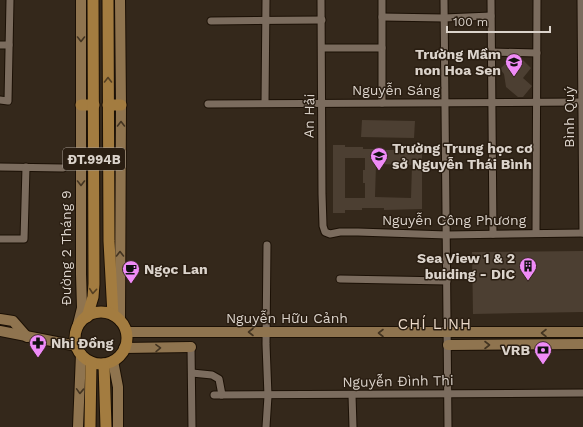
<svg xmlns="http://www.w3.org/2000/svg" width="583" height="427" viewBox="0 0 583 427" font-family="'Work Sans',sans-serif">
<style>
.building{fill:#4c3f32;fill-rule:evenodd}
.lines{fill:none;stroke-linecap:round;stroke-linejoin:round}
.street-casing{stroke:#1b1005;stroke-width:9}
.secondary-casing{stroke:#1b1005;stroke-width:12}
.primary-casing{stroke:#1b1005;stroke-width:13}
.street{stroke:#7b6c5e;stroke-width:7}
.secondary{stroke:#8f744f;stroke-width:10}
.primary{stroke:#a37c40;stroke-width:11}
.oneway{stroke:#433421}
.oneway2{stroke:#543f22}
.labels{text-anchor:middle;stroke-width:3;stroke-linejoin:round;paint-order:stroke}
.shield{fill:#2a1e12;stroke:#a69d94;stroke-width:1}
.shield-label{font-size:13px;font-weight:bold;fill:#dbd3cb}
.poi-label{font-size:14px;font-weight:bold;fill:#dbd3cb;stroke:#2a1e12;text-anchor:end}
.street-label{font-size:14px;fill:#dbd3cb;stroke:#2a1e12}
.neighbourhood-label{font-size:15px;letter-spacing:1px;fill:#ebdaca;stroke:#2a1e12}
</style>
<rect width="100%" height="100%" fill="#34281b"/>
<g class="building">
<polygon points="510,59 516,64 522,59 531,68 523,78 532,86 523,97 518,97 506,87 504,74 500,69"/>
<polygon points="362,120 415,121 414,138 361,137"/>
<path d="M333 145H345V147H363V149H376V150H422V209L384 210V208H362V210H345V213H333ZM345 158H365V170H363V183H365V198H345ZM376 164 412 165 411 198 375 197Z"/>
<polygon points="583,251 583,312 473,314 472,252"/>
</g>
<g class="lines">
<g class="street-casing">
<g id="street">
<polyline points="321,0 322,194 323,226 325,232 330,234 340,232 358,232 447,235 583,233"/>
<polyline points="444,0 448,427"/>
<polyline points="491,0 493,234"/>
<polyline points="581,0 583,233"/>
<polyline points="382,17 444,18 491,16"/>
<polyline points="211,21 322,20"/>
<polyline points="0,45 9,45"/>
<polyline points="322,48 382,48"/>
<polyline points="491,52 537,53"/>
<polyline points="0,100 8,101 10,0"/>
<polyline points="265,103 266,0"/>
<polyline points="382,103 382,0"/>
<polyline points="208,104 583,102"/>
<polyline points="0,167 63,168"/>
<polyline points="536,233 537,0"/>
<polyline points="0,239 24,239 26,167"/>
<polyline points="340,279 447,281"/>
<polyline points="191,347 192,427"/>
<polyline points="192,373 212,375 219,379 222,395"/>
<polyline points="214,395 583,393"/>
<polyline points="352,395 353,427"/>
<polyline points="266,427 268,396 266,344 267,245"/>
</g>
</g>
<g class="secondary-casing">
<g id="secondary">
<polyline points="0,319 13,321 27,337"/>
<polyline points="120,321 121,105 120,0"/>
<polyline points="77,328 82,308 81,274 81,0"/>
<polyline points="0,331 77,346"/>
<polyline points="126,332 583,332"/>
<polyline points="448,345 583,344"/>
<polyline points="124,348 191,347"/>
<polyline points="113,361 118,387 118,427"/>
<polyline points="78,427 81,354"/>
</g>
</g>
<g class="primary-casing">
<g id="primary">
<polyline points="108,0 109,241 113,315"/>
<polyline points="81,105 94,105"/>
<polyline points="108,105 121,105"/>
<circle cx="101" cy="338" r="26"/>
<polyline points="87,317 93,297 94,284 93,0"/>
<polyline points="104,364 106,427"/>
<polyline points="90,427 91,362"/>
</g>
</g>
<use href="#street" class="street"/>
<use href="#secondary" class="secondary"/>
<use href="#primary" class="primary"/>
</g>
<defs><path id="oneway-chevron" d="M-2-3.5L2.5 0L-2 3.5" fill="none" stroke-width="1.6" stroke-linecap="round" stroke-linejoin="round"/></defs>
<g class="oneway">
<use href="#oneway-chevron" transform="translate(81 39) rotate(90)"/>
<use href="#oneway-chevron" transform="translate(121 124) rotate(-90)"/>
<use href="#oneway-chevron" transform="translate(81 183) rotate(90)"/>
<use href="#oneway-chevron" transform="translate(120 254) rotate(-90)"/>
<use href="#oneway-chevron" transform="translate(251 332) rotate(-180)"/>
<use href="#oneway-chevron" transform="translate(381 333) rotate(-180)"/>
<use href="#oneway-chevron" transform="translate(544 333) rotate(180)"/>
<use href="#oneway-chevron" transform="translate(487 345)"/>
<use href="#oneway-chevron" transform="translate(158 348) rotate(-1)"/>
<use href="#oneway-chevron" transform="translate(80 391) rotate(92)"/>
</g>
<g class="oneway2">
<use href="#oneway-chevron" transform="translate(108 80) rotate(-90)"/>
<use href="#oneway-chevron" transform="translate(93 291) rotate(95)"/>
</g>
<defs>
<g id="school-pin" transform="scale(0.9)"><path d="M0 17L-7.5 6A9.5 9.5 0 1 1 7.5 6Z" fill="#ef8bf7" stroke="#2a1e12"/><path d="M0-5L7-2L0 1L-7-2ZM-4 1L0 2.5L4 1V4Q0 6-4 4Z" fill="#111"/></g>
<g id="building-pin" transform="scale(0.9)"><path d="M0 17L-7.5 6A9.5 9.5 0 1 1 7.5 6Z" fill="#ef8bf7" stroke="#2a1e12"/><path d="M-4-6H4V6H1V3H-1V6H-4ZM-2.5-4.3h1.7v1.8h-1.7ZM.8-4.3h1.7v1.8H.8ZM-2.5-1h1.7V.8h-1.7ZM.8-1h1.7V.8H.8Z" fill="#111"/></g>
<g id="cafe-pin" transform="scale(0.9)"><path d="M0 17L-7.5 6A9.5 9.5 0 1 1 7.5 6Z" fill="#ef8bf7" stroke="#2a1e12"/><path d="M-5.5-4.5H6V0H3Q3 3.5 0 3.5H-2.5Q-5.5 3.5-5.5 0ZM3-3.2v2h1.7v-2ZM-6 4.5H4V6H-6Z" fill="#111"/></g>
<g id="pharmacy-pin" transform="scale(0.9)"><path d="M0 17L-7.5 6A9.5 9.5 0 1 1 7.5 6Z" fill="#ef8bf7" stroke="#2a1e12"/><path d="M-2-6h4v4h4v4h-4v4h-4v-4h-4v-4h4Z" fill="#111"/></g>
<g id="bank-pin" transform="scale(0.9)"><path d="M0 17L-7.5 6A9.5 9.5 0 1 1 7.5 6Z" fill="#ef8bf7" stroke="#2a1e12"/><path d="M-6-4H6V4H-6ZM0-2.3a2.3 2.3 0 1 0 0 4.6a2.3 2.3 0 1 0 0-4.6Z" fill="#111"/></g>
</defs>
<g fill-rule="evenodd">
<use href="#school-pin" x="514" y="62"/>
<use href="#school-pin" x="379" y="156"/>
<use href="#building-pin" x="528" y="266"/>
<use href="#cafe-pin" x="131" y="269"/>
<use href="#pharmacy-pin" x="38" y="343"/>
<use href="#bank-pin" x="543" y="350"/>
</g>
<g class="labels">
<rect class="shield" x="63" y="148" width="62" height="22" rx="3"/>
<g class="shield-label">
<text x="94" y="164">ĐT.994B</text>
</g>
<g class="poi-label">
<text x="501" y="59">Trường Mầm<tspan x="501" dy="16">non Hoa Sen</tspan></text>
<text x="392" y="153" text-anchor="start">Trường Trung học cơ<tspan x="392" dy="16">sở Nguyễn Thái Bình</tspan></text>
<text x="515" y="263">Sea View 1 &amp; 2<tspan x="515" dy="16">buiding - DIC</tspan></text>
<text x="144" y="274" text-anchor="start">Ngọc Lan</text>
<text x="51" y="348" text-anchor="start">Nhi Đồng</text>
<text x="530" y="355">VRB</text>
</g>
<g class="street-label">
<text x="396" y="95">Nguyễn Sáng</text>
<text transform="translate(309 116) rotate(-89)" y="5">An Hải</text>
<text transform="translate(569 117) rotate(-90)" y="5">Bình Quý</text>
<text x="454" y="225">Nguyễn Công Phương</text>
<text transform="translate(66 248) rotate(-90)" y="5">Đường 2 Tháng 9</text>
<text x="287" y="323">Nguyễn Hữu Cảnh</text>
<text transform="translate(398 381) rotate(-1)" y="5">Nguyễn Đình Thi</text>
</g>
<g class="neighbourhood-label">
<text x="435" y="329">CHÍ LINH</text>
</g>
</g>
<path d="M447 26v6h103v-6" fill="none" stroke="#dbd3cb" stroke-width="2"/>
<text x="453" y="26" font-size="12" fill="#dbd3cb" stroke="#2a1e12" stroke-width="3" paint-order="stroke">100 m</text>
</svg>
